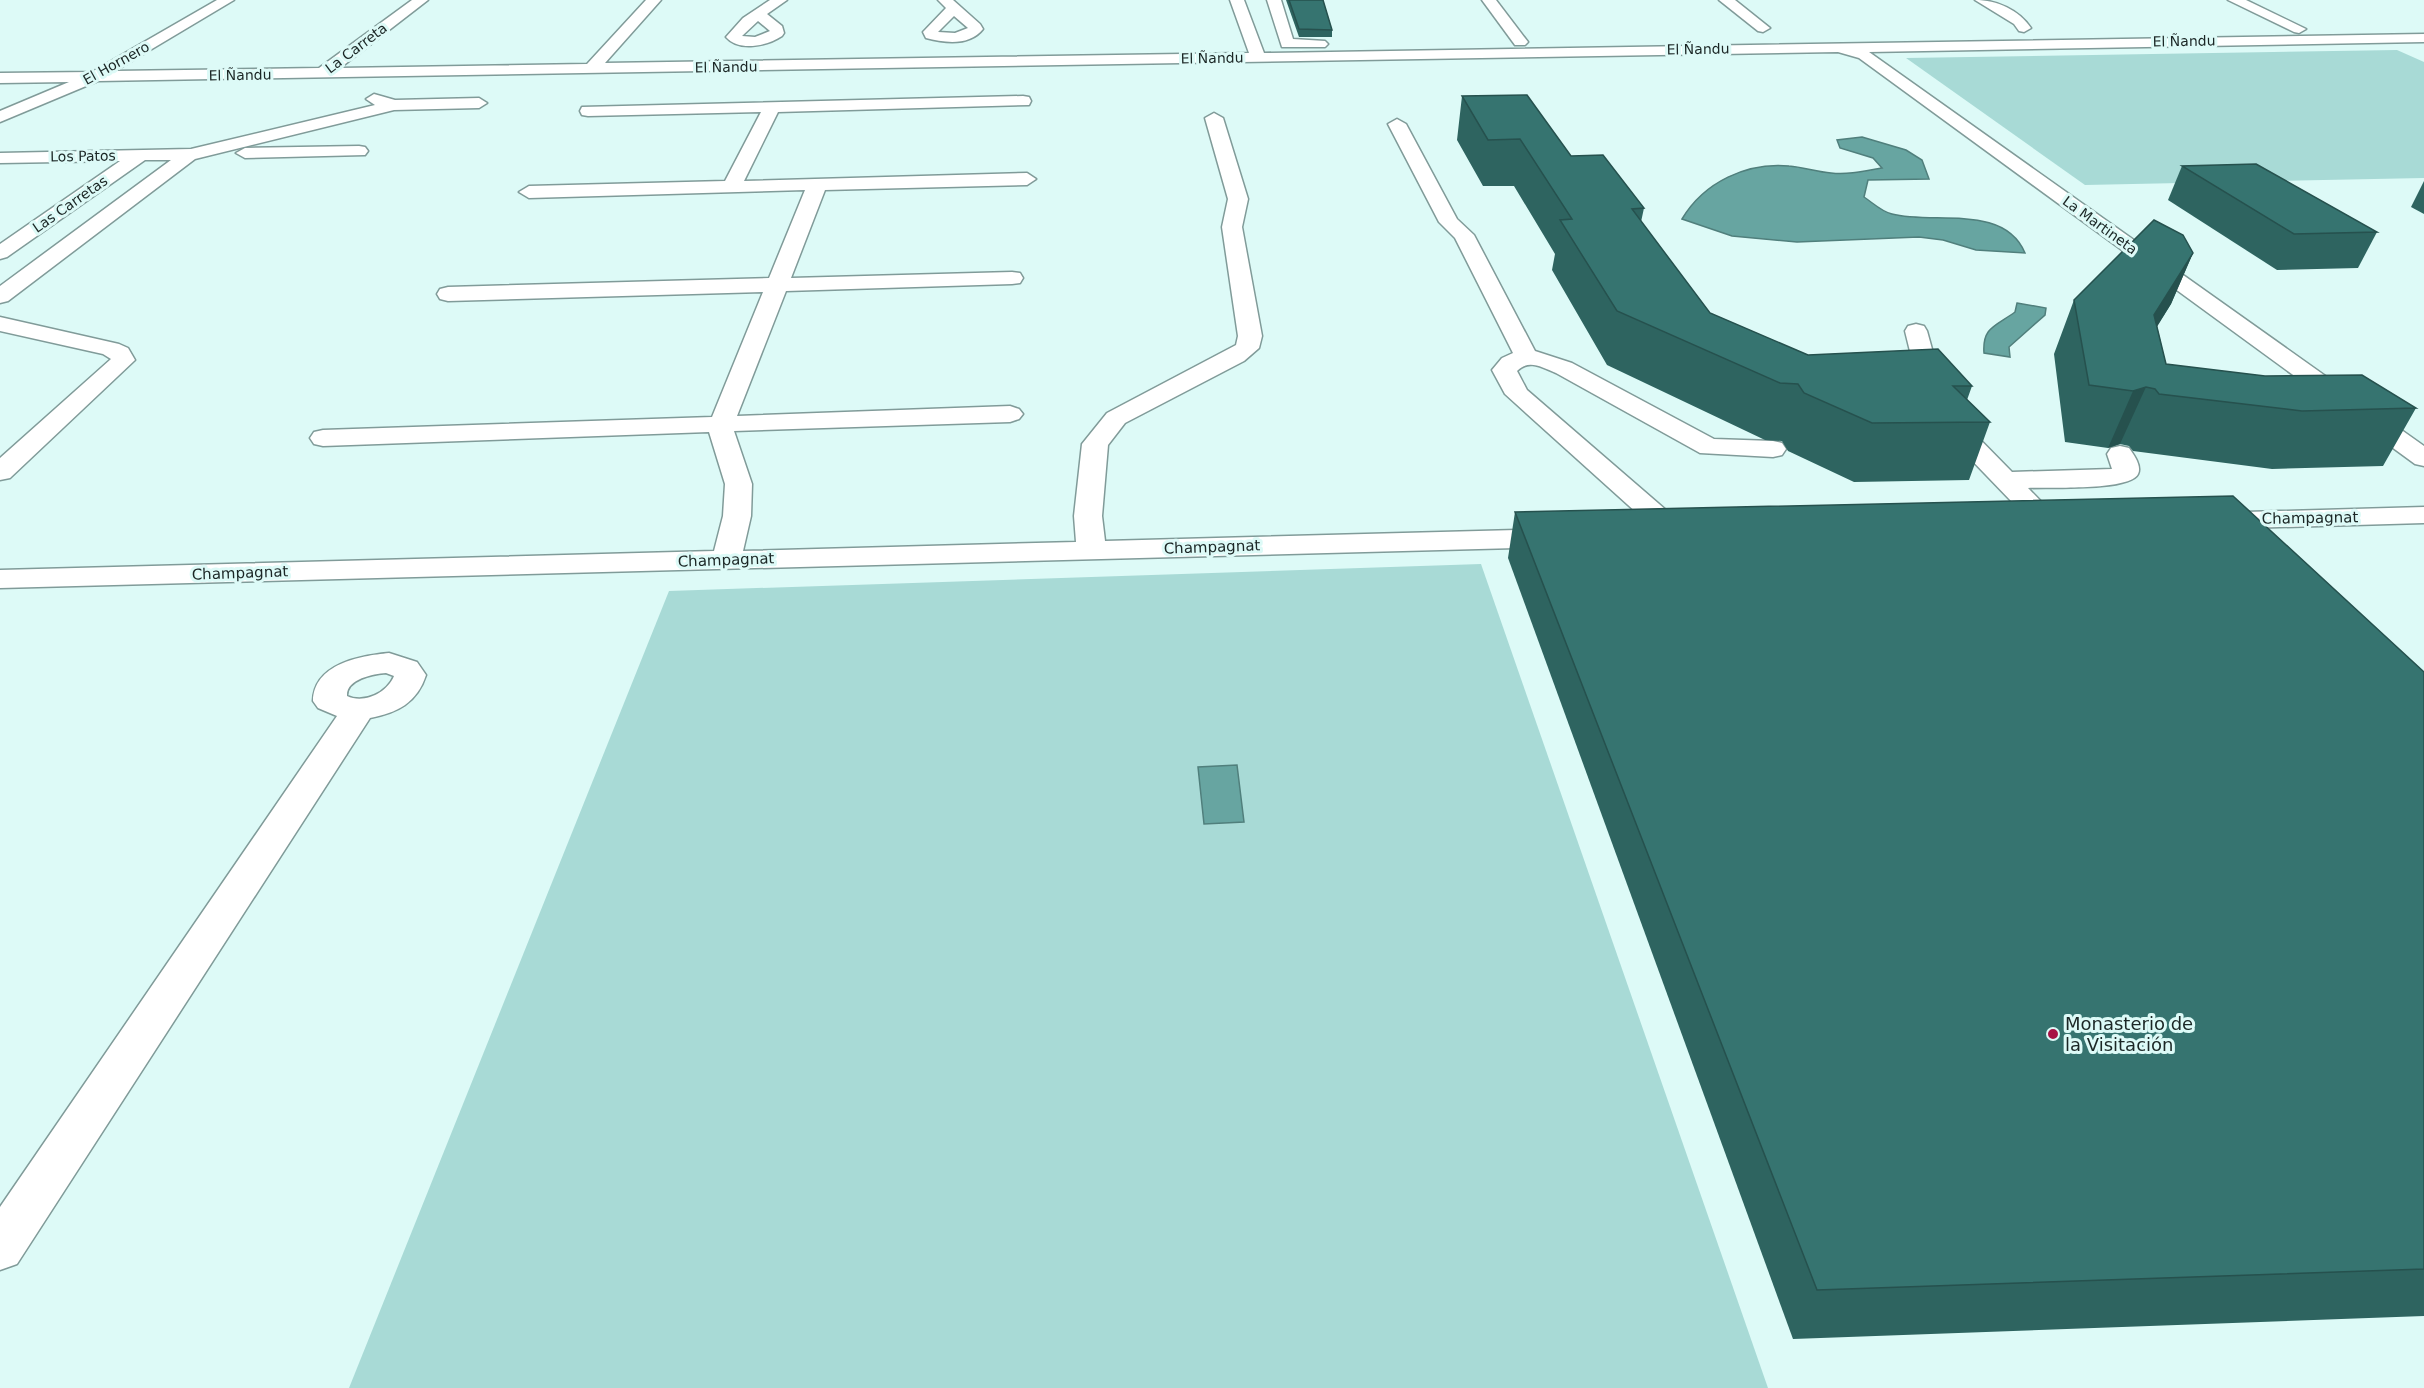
<svg xmlns="http://www.w3.org/2000/svg" width="2424" height="1388" viewBox="0 0 2424 1388" font-family="'DejaVu Sans',sans-serif">
<style>
.green{fill:#a8dad6}
.water{fill:#67a5a1;stroke:#507f7c;stroke-width:1.5}
.lines{fill:none;stroke-linecap:round;stroke-linejoin:round}
.minor-casing{stroke:#809b99;stroke-width:3}
.minor{fill:#fff;fill-rule:evenodd}
.wall{fill:#2e6460}
.shaded-wall{fill:#26514e}
.building{fill:#367470;stroke:#26514e;stroke-width:1.5}
.poi-dot{fill:#a71144;stroke:#ddfaf7;stroke-width:2}
.labels{text-anchor:middle;stroke-width:6;stroke-linejoin:round;paint-order:stroke}
.far-street-label{font-size:14px;fill:#1b2625;stroke:#ddfaf7}
.street-label{font-size:15px;fill:#1b2625;stroke:#ddfaf7}
.near-poi-label{font-size:18px;fill:#1b2625;stroke:#ddfaf7;text-anchor:start}
</style>
<rect width="100%" height="100%" fill="#ddfaf7"/>
<g class="green">
<polygon points="2397,50 2424,62 2424,178 2085,185 1906,58"/>
<polygon points="1481,564 1768,1388 349,1388 669,591"/>
</g>
<g class="water">
<path d="M1862 137 1906 150 1922 160 1929 179 1868 180 1864 197C1873 203 1882 212 1892 214 1933 225 2004 203 2025 253L1976 250 1943 240 1919 237 1797 242 1732 236 1682 219C1704 182 1747 162 1789 166 1803 167 1817 172 1831 173 1848 175 1865 171 1882 168L1873 158 1840 148 1837 140Z"/>
<path d="M2017 303 2046 308 2045 315 2009 347 2010 357 1984 353C1982 327 1996 326 2015 312Z"/>
<polygon points="1237,765 1244,822 1204,824 1198,767"/>
</g>
<g class="lines">
<g class="minor-casing">
<g id="minor">
<polygon points="217,0 234,0 115,71 319,68 412,0 428,0 340,68 587,64 646,0 661,0 605,63 1249,53 1230,0 1244,0 1264,53 2424,34 2424,42 1869,52 2424,446 2424,466 2415,464 1859,58 1838,52 98,81 0,122 0,111 69,82 0,83 0,73 92,72"/>
<path d="M770 0H787L767 14 782 26 784 33 782 36C767 46 739 52 726 37L743 18ZM758 21 770 31 755 37 742 36Z"/>
<path d="M938 0H953L980 24 983 29C970 46 945 43 926 38L923 32 946 8ZM954 16 968 28 955 33 938 32Z"/>
<polygon points="1267,0 1281,0 1293,39 1325,41 1328,44 1325,47 1282,47"/>
<polygon points="1482,0 1496,0 1528,42 1525,45 1515,45"/>
<polygon points="1719,0 1735,0 1770,28 1763,32 1758,31"/>
<path d="M1975 0C1997 0 2019 10 2031 28L2024 32 2019 31 2014 24Z"/>
<polygon points="2228,0 2246,0 2306,29 2299,33 2294,32"/>
<polygon points="374,94 395,100 479,98 487,103 479,108 394,110 195,159 8,301 0,303 0,286 171,160 145,160 7,257 0,259 0,244 120,161 0,163 0,153 191,149 375,105 366,99"/>
<polygon points="1023,96 1029,97 1031,101 1029,105 778,112 744,181 1027,173 1036,179 1027,185 825,190 791,278 1012,272 1020,273 1023,278 1020,283 1012,284 786,291 737,416 1010,406 1019,409 1023,414 1019,419 1010,422 734,431 752,484 751,516 743,551 1076,542 1074,516 1082,444 1107,413 1236,345 1238,336 1222,227 1228,199 1205,118 1214,113 1223,118 1248,199 1242,227 1262,336 1259,348 1244,361 1125,423 1108,445 1102,516 1105,541 1555,529 1565,532 1569,538 1565,544 1555,547 0,588 0,570 714,551 723,516 725,484 709,432 323,446 314,444 310,438 314,432 323,430 712,417 763,292 448,301 440,299 437,294 440,289 448,287 769,278 805,190 529,198 519,192 529,186 725,181 761,112 588,116 582,115 580,111 582,107"/>
<path d="M1397 119 1406 124 1457 219 1474 235 1535 351 1572 363 1714 439 1773 441 1782 443 1786 449 1782 455 1773 457 1700 453 1556 373C1541 367 1529 359 1517 371L1527 390 1688 529 1692 535 1688 541 1678 544 1668 541 1505 394 1492 370 1502 358 1513 353 1455 238 1439 222 1388 124Z"/>
<polygon points="359,146 365,147 368,151 365,155 245,158 236,153 245,148"/>
<polygon points="0,317 119,344 128,348 135,360 10,478 0,480 0,458 111,359 103,354 0,331"/>
<path d="M1916 324 1924 326 1927 331 1946 400 1957 416 2012 472 2112 469 2107 454 2111 448 2120 446 2129 448C2134 455 2142 466 2138 474 2130 491 2048 487 2028 488L2064 525 2060 531 2050 534 2040 531 1934 421 1922 400 1905 331 1908 326Z"/>
<polygon points="2424,507 2424,523 2212,529 2202,527 2198,521 2202,515 2212,513"/>
<path d="M389 653 417 662 426 675C417 703 397 713 370 718L17 1264 0 1270V1207L337 716 318 708 313 701C314 664 359 656 389 653ZM386 673 394 676C387 693 364 704 347 696 346 679 373 674 386 673Z"/>
</g>
</g>
<use href="#minor" class="minor"/>
</g>
<g class="wall">
<polygon points="1286,0 1323,0 1332,30 1332,37 1299,37"/>
<polygon points="1462,96 1571,156 1644,208 1641,222 1710,313 1808,355 1972,386 1967,400 1990,422 1969,480 1854,482 1788,451 1782,441 1765,440 1607,365 1552,270 1555,254 1514,186 1483,186 1457,140"/>
<polygon points="2182,166 2377,232 2358,268 2277,270 2168,200"/>
<polygon points="2424,181 2424,214 2411,207"/>
<polygon points="2193,253 2171,304 2157,326 2166,364 2416,408 2383,466 2272,469 2133,451 2129,446 2120,444 2108,448 2065,442 2054,354 2074,300"/>
<polygon points="1515,512 2424,672 2424,1316 1793,1339 1508,558"/>
</g>
<g class="shaded-wall">
<polygon points="2193,253 2171,304 2131,369 2154,315"/>
<polygon points="2146,387 2120,444 2108,448 2133,391"/>
</g>
<g class="building">
<polygon points="1289,0 1323,0 1332,30 1299,29"/>
<polygon points="1527,95 1571,156 1603,155 1644,208 1632,209 1710,313 1808,355 1938,349 1972,386 1953,386 1990,422 1872,423 1804,393 1798,384 1780,383 1617,311 1560,220 1572,219 1520,139 1488,140 1462,96"/>
<polygon points="2256,164 2377,232 2294,234 2182,166"/>
<polygon points="2154,220 2183,235 2193,253 2154,315 2166,364 2265,376 2362,375 2416,408 2302,411 2159,394 2155,389 2146,387 2133,391 2089,385 2074,300"/>
<polygon points="2233,496 2424,672 2424,1269 1817,1290 1515,512"/>
</g>
<circle class="poi-dot" cx="2053" cy="1034" r="6"/>
<g class="labels">
<g class="far-street-label">
<text transform="translate(2184 41) rotate(-1)" y="5">El Ñandu</text>
<text transform="translate(356 48) rotate(-37)" y="5">La Carreta</text>
<text transform="translate(1698 49) rotate(-1)" y="5">El Ñandu</text>
<text transform="translate(1212 58) rotate(-1)" y="5">El Ñandu</text>
<text transform="translate(116 63) rotate(-29)" y="5">El Hornero</text>
<text transform="translate(726 67) rotate(-1)" y="5">El Ñandu</text>
<text transform="translate(240 75) rotate(-1)" y="5">El Ñandu</text>
<text transform="translate(83 156) rotate(-1)" y="5">Los Patos</text>
<text transform="translate(70 204) rotate(-35)" y="5">Las Carretas</text>
<text transform="translate(2100 225) rotate(36)" y="5">La Martineta</text>
</g>
<g class="street-label">
<text transform="translate(2310 518) rotate(-1)" y="5">Champagnat</text>
<text transform="translate(1212 547) rotate(-2)" y="5">Champagnat</text>
<text transform="translate(726 560) rotate(-2)" y="5">Champagnat</text>
<text transform="translate(240 573) rotate(-2)" y="5">Champagnat</text>
</g>
<g class="near-poi-label">
<text x="2065" y="1030">Monasterio de<tspan x="2065" dy="21">la Visitación</tspan></text>
</g>
</g>
</svg>
